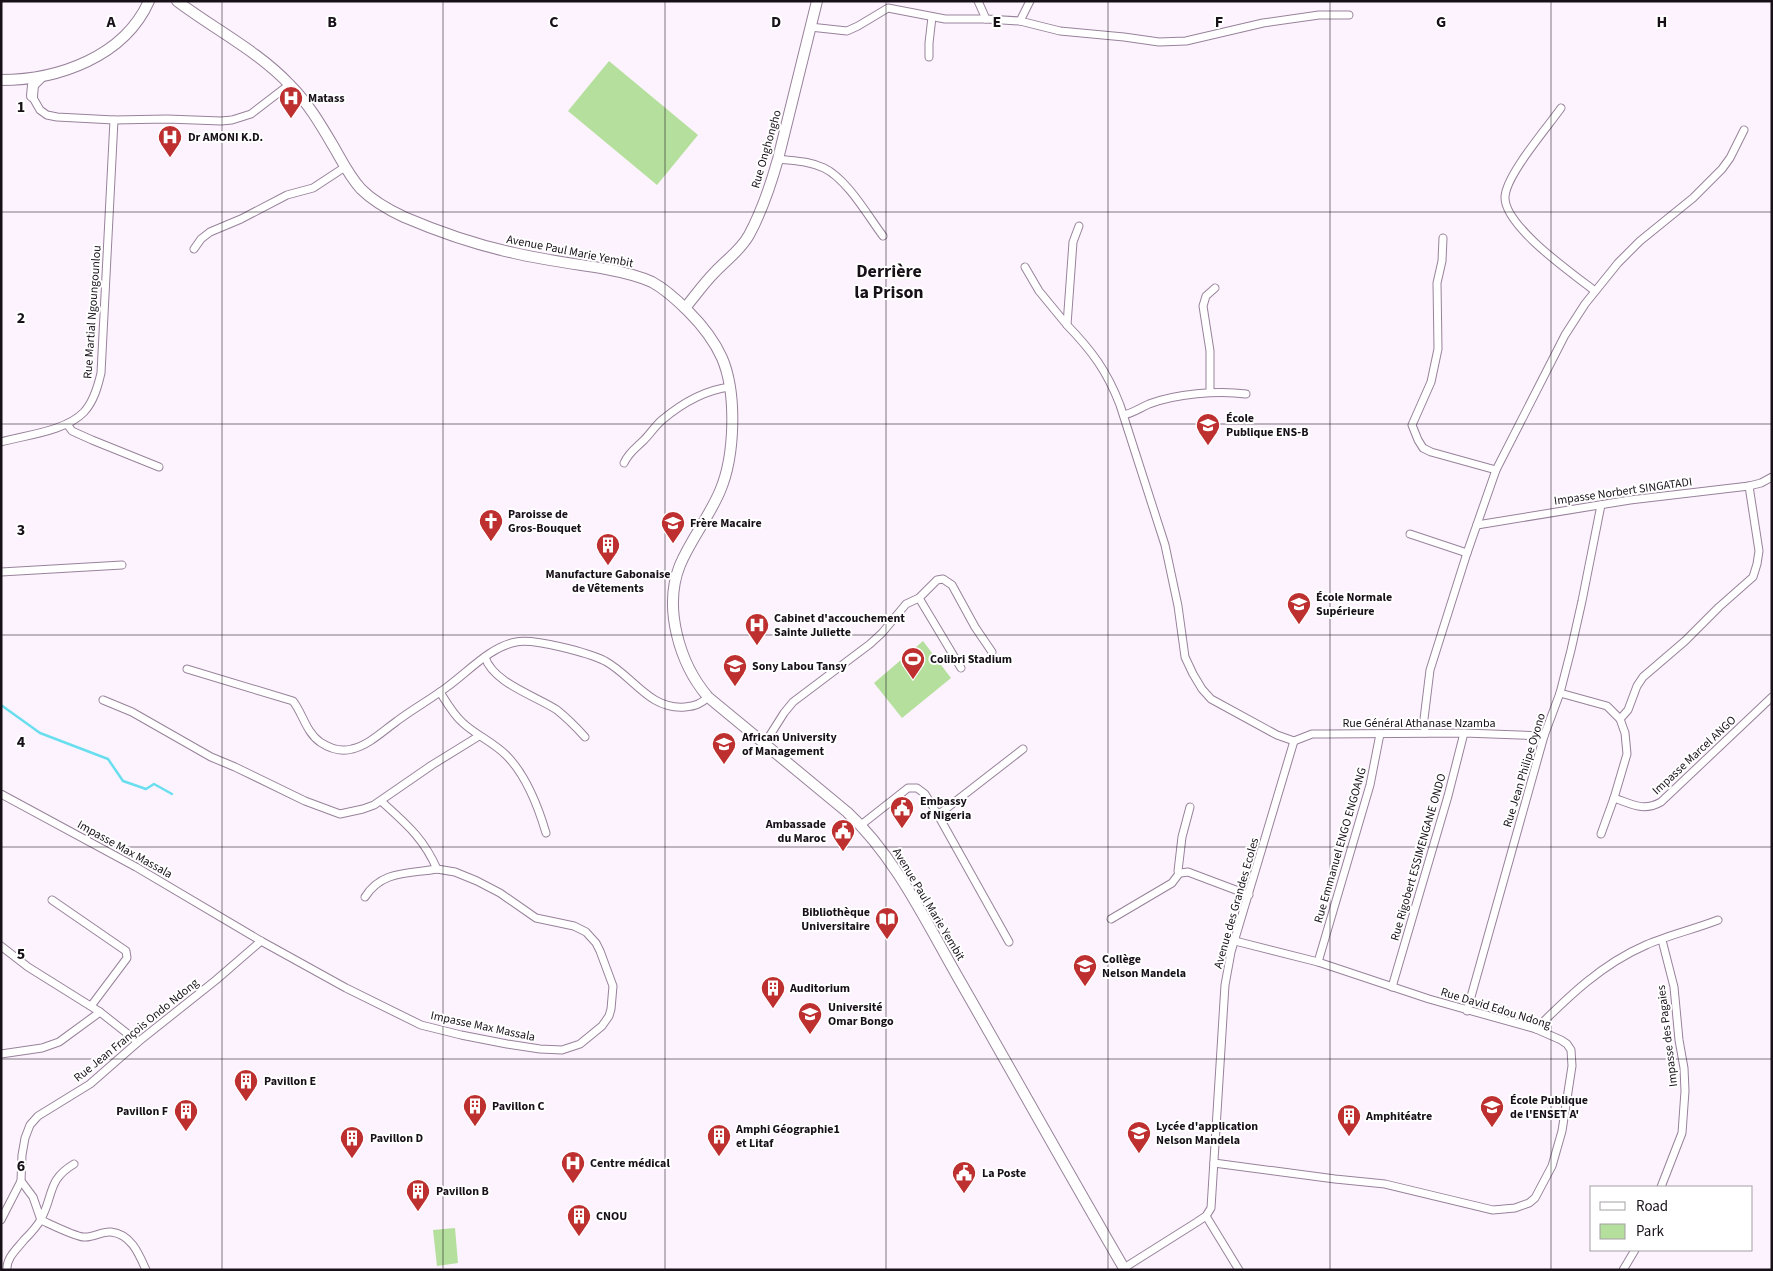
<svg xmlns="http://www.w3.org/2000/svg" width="1773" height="1271" viewBox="0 0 1773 1271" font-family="'Source Sans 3',sans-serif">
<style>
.green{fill:#b5df9c}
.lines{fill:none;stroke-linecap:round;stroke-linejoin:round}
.stream{stroke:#69deee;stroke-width:2.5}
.street-casing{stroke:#98829b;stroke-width:9}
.secondary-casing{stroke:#98829b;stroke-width:12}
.street{stroke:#fff;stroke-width:7}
.secondary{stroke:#fff;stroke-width:10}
.grid{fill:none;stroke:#181019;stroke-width:1;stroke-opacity:0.55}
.labels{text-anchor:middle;stroke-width:4;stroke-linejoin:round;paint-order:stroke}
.poi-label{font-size:12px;font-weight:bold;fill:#181019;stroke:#fff;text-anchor:start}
.street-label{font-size:12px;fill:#181019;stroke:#fff}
.district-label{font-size:18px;font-weight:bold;fill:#181019;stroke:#fff}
.grid-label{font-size:16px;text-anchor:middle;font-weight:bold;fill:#181019;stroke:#fff;stroke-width:4;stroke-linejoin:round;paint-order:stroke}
</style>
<rect width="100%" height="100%" fill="#fdf3fe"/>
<g class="green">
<polygon points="609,61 698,135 657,185 568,111"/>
<polygon points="923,641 951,678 902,718 874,683"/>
<polygon points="455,1228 458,1263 437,1266 433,1230"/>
</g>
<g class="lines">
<polyline class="stream" points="1,705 40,733 108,759 123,781 146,789 154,784 172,794"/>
<g class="street-casing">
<g id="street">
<polyline points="978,1 986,19"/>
<polyline points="1020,21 1030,1"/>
<polyline points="810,27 847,31 858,26 888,8 945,19 986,19 1020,21 1060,31 1124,37 1159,42 1186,41 1263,23 1319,15 1349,15"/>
<polyline points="929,57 929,43 932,17"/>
<polyline points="32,96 40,110 47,115 57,117 114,120 167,119 221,121 232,120 251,114 290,84"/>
<path d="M1561 108C1547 128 1506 175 1505 197 1504 226 1573 274 1595 291"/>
<path d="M778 159C794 161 810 161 824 168 847 179 868 216 883 236"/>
<path d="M1079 226 1073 242 1067 325C1092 351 1107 371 1120 405L1165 545 1178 606 1185 657 1193 674 1202 689 1211 699 1277 735 1294 741"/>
<polyline points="1443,238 1442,261 1437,283 1438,349 1431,382 1412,425 1418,440 1423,448 1431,452 1496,470"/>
<polyline points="194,249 201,239 210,232 241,219 287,195 313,188 345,167"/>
<polyline points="1025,267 1039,291 1067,325"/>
<polyline points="1210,392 1210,351 1203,306 1206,296 1215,288"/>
<path d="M1124 415C1133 413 1140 408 1149 404 1175 394 1218 390 1246 394"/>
<polyline points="67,424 72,431 92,440 159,467"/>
<path d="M1 442C26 435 66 431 84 412 94 401 98 386 101 373L114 120"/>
<path d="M624 463C629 452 636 448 644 440 650 434 655 426 662 420 681 404 705 390 730 387"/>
<polyline points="1477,525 1630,500 1749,486 1761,483 1772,477"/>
<polyline points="1410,534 1467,553"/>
<polyline points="1,572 122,565"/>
<polyline points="919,598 961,668"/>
<path d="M485 657C493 683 536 696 557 710 567 718 576 727 585 737"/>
<path d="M187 669 293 701C303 714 306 732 320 742 329 748 341 752 352 749 369 745 383 731 397 721 413 709 431 699 447 687 469 671 490 647 516 642 534 638 589 653 605 661 633 676 649 710 685 707 695 706 701 704 708 697"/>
<path d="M440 692C447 703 453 714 463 723 476 735 493 742 506 755 526 775 538 806 546 833"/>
<path d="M1560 693 1607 706 1620 719 1625 733 1627 754 1614 798C1632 804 1643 812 1661 802L1772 697"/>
<polyline points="103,700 132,712 211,757 235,767 305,801 340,814 363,809 374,805 432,765 479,736"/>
<polyline points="1620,719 1628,710 1637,686 1643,677 1685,641 1719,607 1753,577 1757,564 1759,551 1749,486"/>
<polyline points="1425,733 1424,719 1430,670 1467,553 1496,470 1565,335 1585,304 1618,263 1640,241 1693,198 1722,169 1730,158 1744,130"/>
<polyline points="1294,741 1312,734 1327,734 1464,733 1544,736"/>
<polyline points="765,743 784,713 793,702 870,644 882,633 906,604 919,598 937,580 943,579 952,585 975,627 992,652"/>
<path d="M1 794 136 867 261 941 346 988 421 1025 461 1035 507 1044 540 1049 562 1050 580 1044 602 1026 609 1016 611 1009 613 986 600 951 596 943 586 932 574 926 536 918 500 893 477 881 455 872 437 869C409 874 382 870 365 897"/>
<path d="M381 801C405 823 423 837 437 869"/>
<polyline points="938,815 1023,749"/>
<polyline points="861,825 908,788 917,788 925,794 938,815 1009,942"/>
<polyline points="1601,834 1614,798"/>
<polyline points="1178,871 1182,837 1190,807"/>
<polyline points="1181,873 1188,872 1249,895"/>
<polyline points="52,900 126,951 127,958 91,1006"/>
<polyline points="1111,919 1172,883 1178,875"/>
<polyline points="1,946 28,967 100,1012 138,1042"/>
<polyline points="1318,962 1370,785 1380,734"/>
<polyline points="1392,987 1448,796 1464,733"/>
<polyline points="1467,1011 1544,736 1560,693 1571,650 1582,601 1601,505"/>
<path d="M1536 1029C1569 996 1602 964 1646 945 1669 935 1695 929 1718 920"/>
<polyline points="1,1054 42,1048 59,1042 100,1012"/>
<polyline points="1214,1163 1335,1179 1385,1184 1493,1210 1515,1208 1529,1203 1535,1198 1552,1166 1562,1131 1572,1066 1571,1050 1567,1044 1561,1040 1536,1029 1429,999 1318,962 1235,941"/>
<path d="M21 1181 33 1197 41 1220C50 1224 76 1237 84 1237 93 1238 102 1231 111 1232 131 1234 139 1254 146 1270"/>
<polyline points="1661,1187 1682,1133 1685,1091 1684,1068 1679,1040 1674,987 1662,940"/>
<polyline points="1206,1216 1239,1270"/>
<polyline points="1,1220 21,1181 22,1155 25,1138 30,1125 38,1116 90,1084 138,1042 216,980 261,941"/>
<polyline points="1124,1268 1197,1222 1206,1216 1211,1208 1225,985 1231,952 1294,741"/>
<path d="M7 1270C6 1258 17 1249 24 1240 30 1234 37 1227 41 1219 54 1195 47 1180 74 1164"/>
<polyline points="1623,1270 1635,1250"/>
</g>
</g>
<g class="secondary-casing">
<g id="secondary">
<path d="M177 1C214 29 258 51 290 85 309 104 322 127 335 149 343 163 350 177 361 189 373 201 389 210 404 217 439 232 477 245 514 253 544 260 576 264 606 269 622 272 637 275 652 282 665 289 678 301 688 311 702 325 714 340 722 358 737 393 735 456 720 491 709 517 691 539 680 565 663 607 679 663 708 697L847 812C896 857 927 924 960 981 1015 1077 1069 1174 1125 1270"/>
<path d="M1 80C58 80 124 57 149 1"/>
<polyline points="32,96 33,85 41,77"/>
<path d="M685 308C695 296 704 283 715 272 726 260 741 250 749 235 762 211 771 184 778 159L817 1"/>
</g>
</g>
<use href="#street" class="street"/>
<use href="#secondary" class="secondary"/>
</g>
<path class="grid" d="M222 1V1270M443 1V1270M665 1V1270M886 1V1270M1108 1V1270M1330 1V1270M1551 1V1270M1 212H1772M1 424H1772M1 635H1772M1 847H1772M1 1059H1772"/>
<defs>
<g id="hospital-pin" transform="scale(1.25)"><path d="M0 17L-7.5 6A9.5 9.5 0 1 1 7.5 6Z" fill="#be2f30" stroke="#fff"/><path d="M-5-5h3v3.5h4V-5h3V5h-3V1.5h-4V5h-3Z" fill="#fff"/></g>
<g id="school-pin" transform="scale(1.25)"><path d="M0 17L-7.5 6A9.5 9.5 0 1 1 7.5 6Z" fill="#be2f30" stroke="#fff"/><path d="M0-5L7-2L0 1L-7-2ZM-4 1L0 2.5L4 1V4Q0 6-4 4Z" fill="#fff"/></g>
<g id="church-pin" transform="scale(1.25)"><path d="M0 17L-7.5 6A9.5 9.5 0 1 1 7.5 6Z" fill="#be2f30" stroke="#fff"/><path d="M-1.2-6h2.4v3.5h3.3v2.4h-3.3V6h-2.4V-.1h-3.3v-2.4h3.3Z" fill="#fff"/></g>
<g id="building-pin" transform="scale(1.25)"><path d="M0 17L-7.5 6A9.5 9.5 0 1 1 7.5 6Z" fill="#be2f30" stroke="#fff"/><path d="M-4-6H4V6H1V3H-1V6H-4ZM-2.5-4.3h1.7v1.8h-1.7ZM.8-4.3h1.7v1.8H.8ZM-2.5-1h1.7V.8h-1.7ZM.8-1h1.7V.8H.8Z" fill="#fff"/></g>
<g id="university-pin" transform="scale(1.25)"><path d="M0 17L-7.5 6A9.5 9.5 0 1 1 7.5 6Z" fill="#be2f30" stroke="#fff"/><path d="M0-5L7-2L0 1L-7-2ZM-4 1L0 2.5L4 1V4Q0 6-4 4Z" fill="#fff"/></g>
<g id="stadium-pin" transform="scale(1.25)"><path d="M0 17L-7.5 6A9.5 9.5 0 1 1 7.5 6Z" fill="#be2f30" stroke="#fff"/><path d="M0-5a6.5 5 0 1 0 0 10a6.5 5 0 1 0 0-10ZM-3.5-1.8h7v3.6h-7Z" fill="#fff"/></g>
<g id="civic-pin" transform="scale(1.25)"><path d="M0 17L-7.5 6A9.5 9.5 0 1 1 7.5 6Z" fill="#be2f30" stroke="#fff"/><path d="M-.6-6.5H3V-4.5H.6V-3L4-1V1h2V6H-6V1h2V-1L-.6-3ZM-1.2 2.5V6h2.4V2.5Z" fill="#fff"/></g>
<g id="library-pin" transform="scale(1.25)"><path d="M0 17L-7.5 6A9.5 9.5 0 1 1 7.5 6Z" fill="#be2f30" stroke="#fff"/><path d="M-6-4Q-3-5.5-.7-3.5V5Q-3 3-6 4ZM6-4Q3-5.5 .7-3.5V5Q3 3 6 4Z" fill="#fff"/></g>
</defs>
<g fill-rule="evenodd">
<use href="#hospital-pin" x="291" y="98"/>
<use href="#hospital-pin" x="170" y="137"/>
<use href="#school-pin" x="1208" y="425"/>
<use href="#church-pin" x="491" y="521"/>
<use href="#school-pin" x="673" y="523"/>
<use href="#building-pin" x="608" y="545"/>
<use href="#university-pin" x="1299" y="604"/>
<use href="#hospital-pin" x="757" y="625"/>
<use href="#stadium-pin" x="913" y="659"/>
<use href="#school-pin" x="735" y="666"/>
<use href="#university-pin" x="724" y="744"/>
<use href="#civic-pin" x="902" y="808"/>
<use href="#civic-pin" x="843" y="831"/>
<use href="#library-pin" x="887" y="919"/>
<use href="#school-pin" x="1085" y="966"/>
<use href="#building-pin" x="773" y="988"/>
<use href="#university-pin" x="810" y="1014"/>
<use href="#building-pin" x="246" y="1081"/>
<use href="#building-pin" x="475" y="1106"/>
<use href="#school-pin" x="1492" y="1107"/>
<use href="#building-pin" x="186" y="1111"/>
<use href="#building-pin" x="1349" y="1116"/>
<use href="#school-pin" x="1139" y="1133"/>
<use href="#building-pin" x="719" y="1136"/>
<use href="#building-pin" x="352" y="1138"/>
<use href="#hospital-pin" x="573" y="1163"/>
<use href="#civic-pin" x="964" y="1173"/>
<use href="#building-pin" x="418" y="1191"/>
<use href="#building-pin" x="579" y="1216"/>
</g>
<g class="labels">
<g class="poi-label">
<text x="308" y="102">Matass</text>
<text x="188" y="141">Dr AMONI K.D.</text>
<text x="1226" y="422">École<tspan x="1226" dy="14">Publique ENS-B</tspan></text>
<text x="508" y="518">Paroisse de<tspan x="508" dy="14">Gros-Bouquet</tspan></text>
<text x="690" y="527">Frère Macaire</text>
<text x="608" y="578" text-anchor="middle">Manufacture Gabonaise<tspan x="608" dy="14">de Vêtements</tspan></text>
<text x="1316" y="601">École Normale<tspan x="1316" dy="14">Supérieure</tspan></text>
<text x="774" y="622">Cabinet d'accouchement<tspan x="774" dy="14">Sainte Juliette</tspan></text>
<text x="930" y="663">Colibri Stadium</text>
<text x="752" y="670">Sony Labou Tansy</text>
<text x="742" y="741">African University<tspan x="742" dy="14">of Management</tspan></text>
<text x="920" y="805">Embassy<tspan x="920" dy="14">of Nigeria</tspan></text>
<text x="826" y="828" text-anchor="end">Ambassade<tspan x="826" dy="14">du Maroc</tspan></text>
<text x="870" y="916" text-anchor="end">Bibliothèque<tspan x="870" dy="14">Universitaire</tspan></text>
<text x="1102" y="963">Collège<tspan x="1102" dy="14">Nelson Mandela</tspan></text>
<text x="790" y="992">Auditorium</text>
<text x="828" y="1011">Université<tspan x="828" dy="14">Omar Bongo</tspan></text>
<text x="264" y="1085">Pavillon E</text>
<text x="1510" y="1104">École Publique<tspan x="1510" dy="14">de l'ENSET A'</tspan></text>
<text x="492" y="1110">Pavillon C</text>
<text x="168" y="1115" text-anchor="end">Pavillon F</text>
<text x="1366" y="1120">Amphitéatre</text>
<text x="1156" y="1130">Lycée d'application<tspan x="1156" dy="14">Nelson Mandela</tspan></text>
<text x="736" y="1133">Amphi Géographie1<tspan x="736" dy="14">et Litaf</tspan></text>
<text x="370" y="1142">Pavillon D</text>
<text x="590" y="1167">Centre médical</text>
<text x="982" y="1177">La Poste</text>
<text x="436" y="1195">Pavillon B</text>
<text x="596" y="1220">CNOU</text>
</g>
<g class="street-label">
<text transform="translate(766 149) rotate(-74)" y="4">Rue Onghongho</text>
<text transform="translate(570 251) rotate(11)" y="4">Avenue Paul Marie Yembit</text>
<text transform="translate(92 312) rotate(-86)" y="4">Rue Martial Ngoungounlou</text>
<text transform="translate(1623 491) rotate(-8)" y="4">Impasse Norbert SINGATADI</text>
<text x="1419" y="727">Rue Général Athanase Nzamba</text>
<text transform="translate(1694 755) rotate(-43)" y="4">Impasse Marcel ANGO</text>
<text transform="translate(1524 770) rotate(-73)" y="4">Rue Jean Philipe Oyono</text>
<text transform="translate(1340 845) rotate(-74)" y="4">Rue Emmanuel ENGO ENGOANG</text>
<text transform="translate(125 849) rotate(29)" y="4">Impasse Max Massala</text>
<text transform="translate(1418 857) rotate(-74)" y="4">Rue Rigobert ESSIMENGANE ONDO</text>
<text transform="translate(1236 903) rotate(-74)" y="4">Avenue des Grandes Ecoles</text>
<text transform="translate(929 904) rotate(59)" y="4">Avenue Paul Marie Yembit</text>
<text transform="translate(1496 1008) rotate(17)" y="4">Rue David Edou Ndong</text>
<text transform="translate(483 1026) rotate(12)" y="4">Impasse Max Massala</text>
<text transform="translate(136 1030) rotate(-39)" y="4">Rue Jean François Ondo Ndong</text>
<text transform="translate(1667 1036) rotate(-97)" y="4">Impasse des Pagaies</text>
</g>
<g class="district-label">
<text x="889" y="277">Derrière<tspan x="889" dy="21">la Prison</tspan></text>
</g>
</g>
<g class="grid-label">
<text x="111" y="27">A</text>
<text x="332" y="27">B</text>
<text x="554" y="27">C</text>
<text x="776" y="27">D</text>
<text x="997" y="27">E</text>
<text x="1219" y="27">F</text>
<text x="1441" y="27">G</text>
<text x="1662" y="27">H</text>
<text x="21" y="112">1</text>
<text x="21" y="323">2</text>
<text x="21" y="535">3</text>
<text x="21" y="747">4</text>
<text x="21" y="959">5</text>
<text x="21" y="1171">6</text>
</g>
<rect width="1773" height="1271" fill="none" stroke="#181019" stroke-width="5"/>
<rect x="1590" y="1186" width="162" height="65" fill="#ffffff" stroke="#a39fa3"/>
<rect x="1600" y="1202" width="25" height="8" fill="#ffffff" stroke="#a39fa3"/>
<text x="1636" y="1211" font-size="15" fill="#181019">Road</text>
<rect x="1600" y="1224" width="25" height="15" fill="#b5df9c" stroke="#a39fa3"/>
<text x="1636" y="1236" font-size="15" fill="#181019">Park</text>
</svg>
